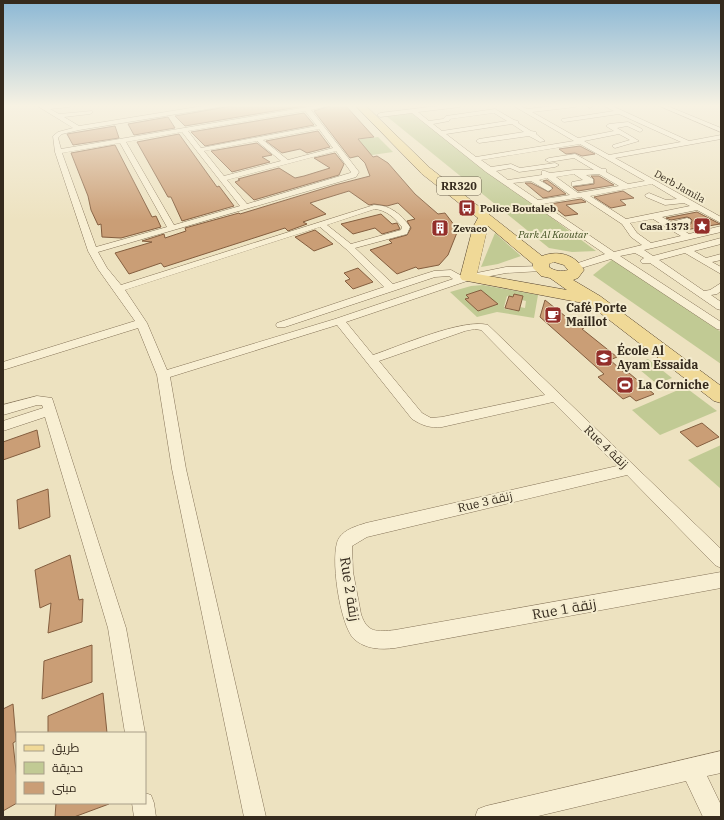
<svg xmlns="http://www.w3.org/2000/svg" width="724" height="820" viewBox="0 0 724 820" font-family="'IBM Plex Serif',Cairo,serif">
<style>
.green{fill:#c1ca94;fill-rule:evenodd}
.building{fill:#ca9e76;stroke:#845e3f}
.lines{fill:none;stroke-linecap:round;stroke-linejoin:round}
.street-casing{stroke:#857358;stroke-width:1}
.primary-casing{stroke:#53412d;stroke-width:1}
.street{fill:#f8efd3;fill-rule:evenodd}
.primary{fill:#f0d997;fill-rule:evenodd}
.labels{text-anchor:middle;stroke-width:4;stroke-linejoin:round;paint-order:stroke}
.far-street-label{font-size:10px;fill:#352a1d;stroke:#f4eccf}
.far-poi-label{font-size:10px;font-weight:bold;fill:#352a1d;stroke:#f4eccf;text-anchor:start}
.far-park-label{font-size:10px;font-style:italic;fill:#435123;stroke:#f4eccf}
.shield{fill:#f4eccf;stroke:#6e6452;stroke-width:1}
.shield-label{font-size:11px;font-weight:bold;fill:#352a1d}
.poi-label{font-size:12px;font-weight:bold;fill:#352a1d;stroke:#f4eccf;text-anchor:start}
.street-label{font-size:12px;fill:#352a1d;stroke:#f4eccf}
.near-street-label{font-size:14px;fill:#352a1d;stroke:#f4eccf}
</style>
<rect width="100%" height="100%" fill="#ede2c0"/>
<g class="green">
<polygon points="411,112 596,251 572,252 549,248 385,115"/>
<polygon points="378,137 393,152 351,158 338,142"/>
<polygon points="495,233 521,256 498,264 481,267"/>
<polygon points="613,259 721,332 721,364 593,275"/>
<path d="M483 285 538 295 534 318 497 312 477 317 450 292 471 286ZM514 295 523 296 522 300 526 301 525 308 520 307 519 311 505 309 504 307 507 296 513 297Z"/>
<polygon points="648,359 672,378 657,384 634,365"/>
<polygon points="685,387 717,411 660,435 632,410"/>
<polygon points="721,445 721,489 688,460"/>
</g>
<g class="building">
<polygon points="237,105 310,105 185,126 175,116"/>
<polygon points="333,105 345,105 374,137 358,139 373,157 377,156 388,163 415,194 438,214 445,213 458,230 448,255 439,265 418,269 416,267 397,274 370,250 392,243 389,240 407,235 411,228 407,221 415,219 398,203 387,206 374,204 369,205 349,191 310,203 326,214 303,222 307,224 288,231 285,228 164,267 161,263 129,274 115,253 152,242 142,241 164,234 165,238 186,231 185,228 239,213 240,214 335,185 370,176 365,163 358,156 350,158 314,111"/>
<polygon points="304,113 314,125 205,146 191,132"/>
<polygon points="168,117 175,128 134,135 128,124"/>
<polygon points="115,126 119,138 73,145 67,134"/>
<polygon points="318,131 330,147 307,153 300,149 282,153 266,141"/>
<polygon points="179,134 217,187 219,186 234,206 182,221 171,197 168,197 137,142"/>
<polygon points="257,143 272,155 262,157 270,162 232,172 211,151"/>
<polygon points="115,145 152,217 156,216 161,227 121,238 102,237 101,224 98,225 91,210 88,196 71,153"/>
<polygon points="580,146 595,154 582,156 575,153 566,154 559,149"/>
<polygon points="335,153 344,164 339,175 254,200 235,182 240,180 238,179 279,168 295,178 304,176 330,168 314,158"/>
<polygon points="591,176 599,176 614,185 578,191 573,187 594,184 594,179"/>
<polygon points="547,180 566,194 543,198 525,183 531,183 549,192 553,188 543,181"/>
<polygon points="623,191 634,198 620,200 626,205 611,208 594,197"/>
<polygon points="581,199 586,202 566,205 578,214 565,216 550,204"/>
<polygon points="697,212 720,224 685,230 681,227 691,224 692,220 690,218 687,217 671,220 666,218"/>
<polygon points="381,214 392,224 397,223 400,229 382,234 375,228 353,234 341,224"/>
<polygon points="315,230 333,244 314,251 295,237"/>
<polygon points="358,268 373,282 353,289 345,281 350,279 344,273"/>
<polygon points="481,290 498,304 478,311 465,299 469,298 466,295"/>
<polygon points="514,294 523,296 519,311 505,308 509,296 513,297"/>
<polygon points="545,300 570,320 573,319 584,328 582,329 617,357 610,360 626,374 629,373 654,394 636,401 630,396 623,399 598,377 604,374 540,317"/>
<polygon points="702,423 719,437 697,447 680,432"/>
<polygon points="37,430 40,447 3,460 3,442"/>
<polygon points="48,489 50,517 19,529 17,500"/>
<polygon points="70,555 79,600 83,599 82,622 48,633 51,603 40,608 35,570"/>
<polygon points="92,645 92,682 42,699 44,661"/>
<polygon points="103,693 107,733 48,733 48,716"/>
<polygon points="13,704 16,741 13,743 17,780 17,803 3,811 3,709"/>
<polygon points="56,803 108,803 109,804 74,817 55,817"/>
</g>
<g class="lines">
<g class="street-casing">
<g id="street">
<path d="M36 105H72L69 107 50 109 59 114 92 111 93 112 90 114 64 117 79 126 209 105H223L220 107 79 130 62 134 58 138 61 149 319 105H332L311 110 359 172 356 177 98 252 107 268 121 285 374 205C390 205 401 214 410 227L407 234 355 248 393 284 434 271 451 270 462 276 506 267 544 266 546 268 544 270 541 271 506 273 470 280 346 322 373 355C400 346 463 318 488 325L721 549V568L715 565 627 475 367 537 352 546 353 572 361 614C367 633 377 632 395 630L721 572V588L395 648C381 650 365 649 354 639 340 626 329 554 339 538 345 529 357 526 366 523L617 466 553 402 442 427C430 428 423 426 412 419L337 325 170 377 186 469 266 817H244L172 469 157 375 138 328 3 370V362L135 321 98 269 88 251 55 152 53 136 58 132 73 128ZM305 111 317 126 201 148 188 131ZM319 129 333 148 288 160 263 140ZM182 132 240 206 174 225 126 142ZM257 141 281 161 224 176 204 151ZM120 143 167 227 96 247 62 153ZM336 151 351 172 350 173 247 204 227 180ZM375 209C386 210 395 218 402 227L401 230 351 244 327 225ZM320 227 346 249 384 287 277 323 276 325 277 327H285L435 277 449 276 453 279 335 319 167 370 147 323 125 290ZM475 329 481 330 545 395 442 417 431 418 422 413 379 361 465 331Z"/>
<path d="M446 105H463L460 107 418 112 429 121 443 119 446 116 495 109 514 120 518 121V123L531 131 536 132V134L545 141 540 142 529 136 479 143 476 141 479 139 524 132 512 124 446 134 476 157 574 141 512 105H519L527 109 561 105H578L575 107 532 112 578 138 614 131 606 126 609 124 628 122 642 129 643 130 640 132 627 126 617 128 639 141 615 148 613 147V145L630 140 619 134 584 141 609 155 681 142 619 114 564 122 561 120 562 119 614 111 602 105H610L689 141 721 135V139L615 158 721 217V223L697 210 662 217 671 222 687 218 690 219 691 221 690 223 677 226 689 234 721 226V232L644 250 653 256 721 238V244L694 251 706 258 721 254V260L712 262 721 267V274L685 253 659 260 704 291 710 290 721 283V291L717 294 711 295 721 302V310L717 309 650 263H642L640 261 644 258 635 253 620 256 721 322V330L717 329 611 259 578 269H572L570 267 572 265 605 254 486 172 412 113 380 117 377 115 380 113ZM494 113 507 121 442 131 433 124 449 121 450 119ZM580 144 645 181 628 184 606 172V169H602L575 154 549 158 545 160 549 162 574 158 594 170H574L550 173 545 171H542V175L508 180 496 171 510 168 519 172 555 167 559 165 555 163 520 168 511 164 491 167 481 160ZM574 174 583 180 572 182V186L593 183V179L586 175 599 174 619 186 578 193 556 177ZM547 178 570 195 538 200 513 183 531 181 548 191 552 189 551 187 539 180ZM652 184 677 199 666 200 649 193 645 195 646 197 665 205 684 203 690 206 626 219 590 196ZM581 197 622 224 631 237 642 245 614 252 543 204ZM653 219 681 236 651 243 637 233 630 223Z"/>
<polygon points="586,105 592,105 593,106 590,108"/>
<polygon points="657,105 665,105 721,128 721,132"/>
<polygon points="37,396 52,398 53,401 126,628 145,733 145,734 125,733 108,628 45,417 3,431 3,421 43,408 42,405 37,405 3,415 3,405"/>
<polygon points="721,751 721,773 707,776 721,805 721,817 703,817 686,781 534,817 475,817 478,809 486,806"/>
<polygon points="145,793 151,795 154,803 156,817 134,817 132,803 145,803"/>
</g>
</g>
<g class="primary-casing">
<path id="primary" d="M355 105H365L430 168 542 256C558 250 575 254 584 270L578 278 573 280 600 296 721 386V403L714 401 586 302 583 303 462 280 460 277 473 227 478 218 422 174ZM488 226 533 264V268L541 276 550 278 567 290 477 274ZM554 262 564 265 568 270C562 272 554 271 549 267V264Z"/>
</g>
<use href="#street" class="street"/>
<use href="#primary" class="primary"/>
</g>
<linearGradient id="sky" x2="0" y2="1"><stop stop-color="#8cb8d5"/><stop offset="0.48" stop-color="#f7f2e3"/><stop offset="1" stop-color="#f7f2e3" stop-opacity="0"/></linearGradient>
<rect width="724" height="220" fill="url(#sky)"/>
<defs>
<g id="bus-square" transform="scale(0.9)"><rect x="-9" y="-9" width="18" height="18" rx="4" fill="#932e2a" stroke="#f4eccf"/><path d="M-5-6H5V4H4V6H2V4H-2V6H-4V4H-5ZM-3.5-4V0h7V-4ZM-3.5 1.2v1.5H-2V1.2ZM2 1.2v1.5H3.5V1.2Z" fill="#fff"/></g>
<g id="sight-square" transform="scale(0.9)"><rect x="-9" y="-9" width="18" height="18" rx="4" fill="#932e2a" stroke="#f4eccf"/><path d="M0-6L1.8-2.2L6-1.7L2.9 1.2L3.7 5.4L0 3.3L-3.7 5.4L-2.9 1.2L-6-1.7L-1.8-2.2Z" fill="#fff"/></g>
<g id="building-square" transform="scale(0.9)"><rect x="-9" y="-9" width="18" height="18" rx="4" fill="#932e2a" stroke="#f4eccf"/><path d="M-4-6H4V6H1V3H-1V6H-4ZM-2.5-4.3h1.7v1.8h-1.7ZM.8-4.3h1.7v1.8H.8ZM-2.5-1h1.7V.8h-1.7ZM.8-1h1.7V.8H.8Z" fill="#fff"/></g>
<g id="cafe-square" transform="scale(0.9)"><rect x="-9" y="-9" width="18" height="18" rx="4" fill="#932e2a" stroke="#f4eccf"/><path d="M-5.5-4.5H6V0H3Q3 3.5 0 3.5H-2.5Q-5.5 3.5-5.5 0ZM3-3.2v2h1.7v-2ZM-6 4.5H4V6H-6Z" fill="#fff"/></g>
<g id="school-square" transform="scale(0.9)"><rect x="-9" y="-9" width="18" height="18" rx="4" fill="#932e2a" stroke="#f4eccf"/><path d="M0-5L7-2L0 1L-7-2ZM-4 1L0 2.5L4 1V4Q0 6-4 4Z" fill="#fff"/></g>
<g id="stadium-square" transform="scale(0.9)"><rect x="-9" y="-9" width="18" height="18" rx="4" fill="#932e2a" stroke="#f4eccf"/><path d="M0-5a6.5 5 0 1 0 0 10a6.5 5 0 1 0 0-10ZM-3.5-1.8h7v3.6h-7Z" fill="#fff"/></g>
</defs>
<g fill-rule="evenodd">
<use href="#bus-square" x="467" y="208"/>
<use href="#sight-square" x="702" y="226"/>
<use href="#building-square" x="440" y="228"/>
<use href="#cafe-square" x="553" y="315"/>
<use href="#school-square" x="604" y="358"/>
<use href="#stadium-square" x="625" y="385"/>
</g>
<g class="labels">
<g class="far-street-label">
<text transform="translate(680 186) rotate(29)" y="4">Derb Jamila</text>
</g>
<g class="far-poi-label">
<text x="480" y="212">Police Boutaleb</text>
<text x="689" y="230" text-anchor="end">Casa 1373</text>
<text x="453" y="232">Zevaco</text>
</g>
<g class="far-park-label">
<text x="553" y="238">Park Al Kaoutar</text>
</g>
<rect class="shield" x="437" y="177" width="44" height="18" rx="3"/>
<g class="shield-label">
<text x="459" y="190">RR320</text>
</g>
<g class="poi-label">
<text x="566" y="312">Café Porte<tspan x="566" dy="14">Maillot</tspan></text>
<text x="617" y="355">École Al<tspan x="617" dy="14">Ayam Essaida</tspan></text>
<text x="638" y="389">La Corniche</text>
</g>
<g class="street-label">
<text transform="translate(606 447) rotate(44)" y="4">Rue 4 زنقة</text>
<text transform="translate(485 502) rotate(-13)" y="4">Rue 3 زنقة</text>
</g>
<g class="near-street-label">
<text transform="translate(350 589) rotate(81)" y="5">Rue 2 زنقة</text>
<text transform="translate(564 609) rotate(-10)" y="5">Rue 1 زنقة</text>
</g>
</g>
<rect width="724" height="820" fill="none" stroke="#352a1d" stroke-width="8"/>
<rect x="16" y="732" width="130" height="72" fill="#f4eccf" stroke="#a89e88"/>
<rect x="24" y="745" width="20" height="6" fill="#f0d997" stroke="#a89e88"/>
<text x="52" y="752" font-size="12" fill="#352a1d">طريق</text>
<rect x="24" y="762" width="20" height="12" fill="#c1ca94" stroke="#a89e88"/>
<text x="52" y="772" font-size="12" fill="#352a1d">حديقة</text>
<rect x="24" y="782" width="20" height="12" fill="#ca9e76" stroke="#a89e88"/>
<text x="52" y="792" font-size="12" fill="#352a1d">مبنى</text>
</svg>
